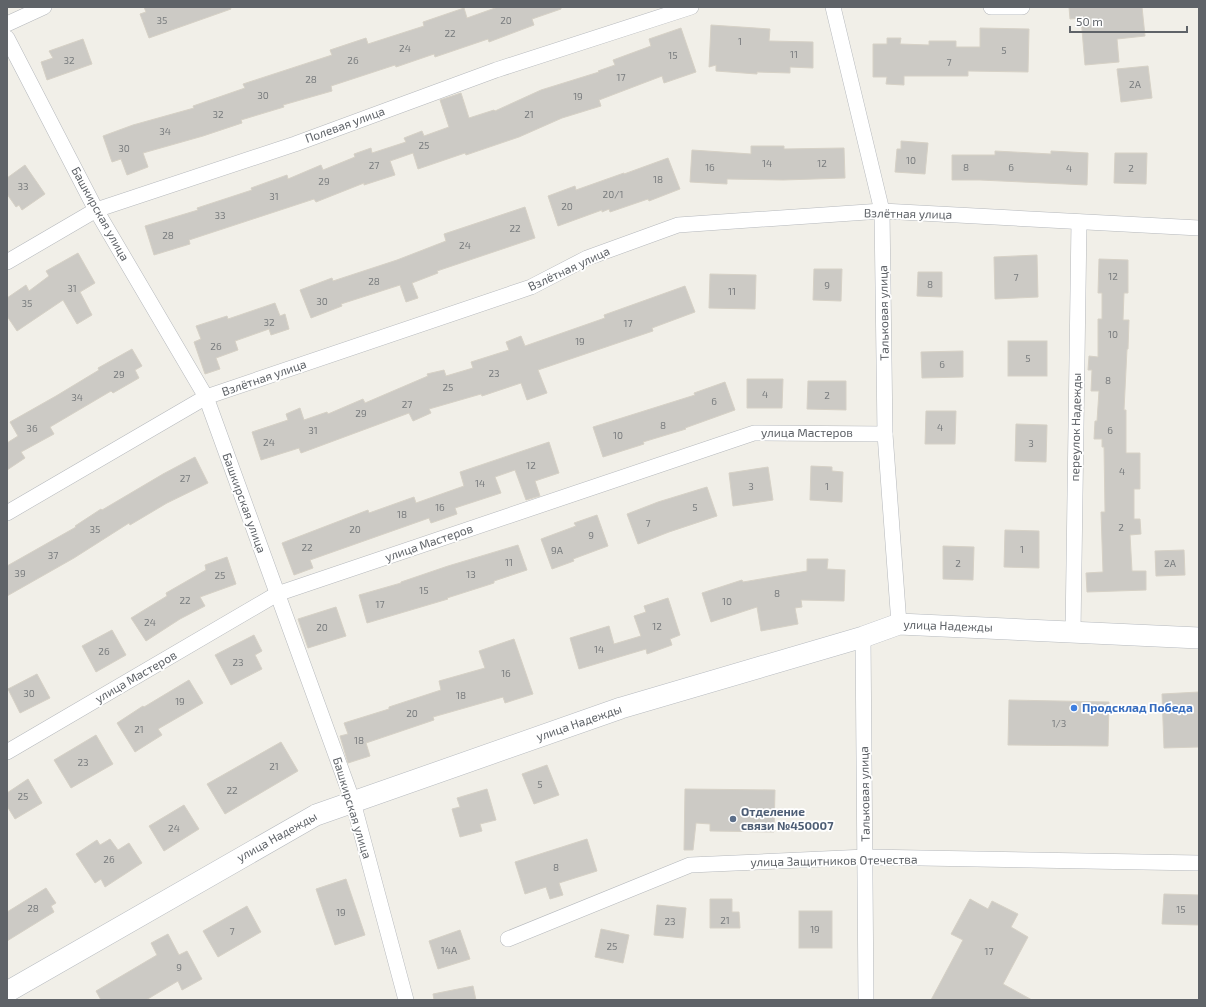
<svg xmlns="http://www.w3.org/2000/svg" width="1206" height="1007" viewBox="0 0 1206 1007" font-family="'Exo 2',sans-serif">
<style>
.building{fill:#cccac5;stroke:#d6d1c6}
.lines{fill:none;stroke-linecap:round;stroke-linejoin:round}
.street-casing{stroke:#b5b8bc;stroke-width:16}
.secondary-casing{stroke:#b6babf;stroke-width:22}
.street{stroke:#fff;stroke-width:15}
.secondary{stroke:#fff;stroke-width:21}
.shop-dot{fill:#3f7fe0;stroke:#fff;stroke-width:1.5}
.service-dot{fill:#5c6f8a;stroke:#fff;stroke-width:1.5}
.labels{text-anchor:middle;stroke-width:3.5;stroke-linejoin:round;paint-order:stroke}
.number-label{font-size:10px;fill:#7a7d7f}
.street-label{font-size:12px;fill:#5f6368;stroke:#fff}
.shop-label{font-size:12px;font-weight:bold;fill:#366cbe;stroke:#fff;text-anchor:start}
.service-label{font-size:12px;font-weight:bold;fill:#4e5e75;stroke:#fff;text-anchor:start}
</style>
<rect width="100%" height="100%" fill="#f1efe8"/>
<g class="building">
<polygon points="144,7 230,7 231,9 149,38 140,14 146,12"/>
<polygon points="498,7 561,7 561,9 532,19 534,25 489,42 488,39 435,57 434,54 396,67 395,65 331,86 332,91 283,105 284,107 241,120 242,123 203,136 143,153 148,167 127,175 121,159 112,162 103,136 133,125 194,108 193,106 245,88 243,84 332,55 330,50 366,38 368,44 424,26 423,22 464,8 467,18"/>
<polygon points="1069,7 1142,7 1145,36 1117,39 1119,62 1085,65 1081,18 1070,19"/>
<polygon points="711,25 770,29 769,41 813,42 813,68 790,67 790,73 757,72 757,74 716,71 716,65 709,67"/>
<polygon points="681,28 696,72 664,83 662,76 599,100 601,106 562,118 519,137 466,155 465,153 418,169 413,153 390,161 395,175 364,185 364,183 316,202 314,199 189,240 190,244 154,255 145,226 198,210 197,208 252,190 251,188 287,175 288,179 321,165 323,170 355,157 354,154 371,148 372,153 406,142 404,138 422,131 424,136 449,127 440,100 461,93 469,118 494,110 495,111 541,90 599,72 598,71 615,65 613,60 651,46 649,39"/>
<polygon points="980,28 1029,29 1028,72 968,71 968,76 904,76 904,85 886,84 887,77 873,77 873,44 887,44 887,38 901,38 900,44 929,45 929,41 956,41 956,47 980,47"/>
<polygon points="83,39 92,64 47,80 41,62 53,58 49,51"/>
<polygon points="1148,66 1152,98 1121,102 1117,69"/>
<polygon points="901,141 928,143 925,174 895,172 897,149 901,149"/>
<polygon points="751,146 784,146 784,149 844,148 845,178 783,180 727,179 727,184 690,182 692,150 751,154"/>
<polygon points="995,151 1051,154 1051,151 1088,153 1087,185 980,180 952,180 952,155 995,155"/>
<polygon points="1115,153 1147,153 1146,184 1114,183"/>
<polygon points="668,158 680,189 649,201 648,199 610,212 609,209 602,212 602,210 558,226 548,196 575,186 576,190 624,173 624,174"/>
<polygon points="25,165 45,194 22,210 19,205 16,207 7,194 7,178"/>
<polygon points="525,207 535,238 437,271 438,273 412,283 418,298 406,302 400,285 341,304 342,306 311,318 300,290 332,278 333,281 397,260 446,241 444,234"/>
<polygon points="78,253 95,283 80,292 92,315 77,324 63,300 17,331 7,316 7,298 26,285 29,291 49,276 46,271"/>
<polygon points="1037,255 1038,297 995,299 994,257"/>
<polygon points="1099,259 1128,260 1128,293 1124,293 1123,320 1129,320 1128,349 1127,349 1124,410 1126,410 1126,453 1140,453 1140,489 1134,489 1134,519 1140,519 1141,534 1130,535 1132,571 1146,571 1146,590 1087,592 1086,573 1103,572 1101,512 1105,512 1104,447 1102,447 1102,439 1094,439 1095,421 1097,421 1099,391 1091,391 1092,370 1088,370 1089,356 1098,357 1098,319 1102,319 1102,293 1098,293"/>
<polygon points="814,269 842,269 841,301 813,300"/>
<polygon points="918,272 942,272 942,297 917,296"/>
<polygon points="710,274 756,275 755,309 709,308"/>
<polygon points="685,286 695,312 652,328 653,331 538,370 547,393 527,400 521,383 482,396 481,394 429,409 431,413 413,421 409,413 301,453 299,448 261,460 252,432 288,420 286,414 300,408 304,420 327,412 328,414 363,399 365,403 428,376 427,374 444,370 446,376 473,368 471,362 509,350 506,342 521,336 525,346 605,318 604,315"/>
<polygon points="275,303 280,316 285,314 289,329 271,335 269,329 235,341 238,350 216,358 220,369 205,374 194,342 201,339 196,326 227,316 228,319"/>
<rect x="1008" y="341" width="39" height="35"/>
<polygon points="132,349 142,366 135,370 139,378 113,393 111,391 50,427 54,434 21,452 25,458 7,470 7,443 18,436 10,422 56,396 99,370 98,368"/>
<polygon points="963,351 963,377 922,378 921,352"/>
<polygon points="747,379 783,379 782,408 747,408"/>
<polygon points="808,381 846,381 846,410 807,409"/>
<polygon points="725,382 735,410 685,428 686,429 643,442 644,444 603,457 593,427 695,395 694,393"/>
<polygon points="926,411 956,411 955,444 925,444"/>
<polygon points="1016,424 1047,425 1046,462 1015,461"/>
<polygon points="549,442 559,473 535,481 540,496 526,500 515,470 495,477 501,493 455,508 457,514 431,523 429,518 310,560 313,568 294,575 282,543 368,510 369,513 414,497 416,503 464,486 460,472"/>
<polygon points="195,457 208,483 167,503 130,525 129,523 74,558 7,596 7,566 76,527 75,526 101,509 102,510 163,474"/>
<polygon points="811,466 832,467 832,471 843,472 842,502 810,500"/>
<polygon points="768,467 773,500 733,506 729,473"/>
<polygon points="707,487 717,516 669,532 638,544 627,514 658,502"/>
<polygon points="597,515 608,546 573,559 574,561 552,569 541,539 576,526 574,523"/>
<polygon points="1005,530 1039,531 1039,568 1004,567"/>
<polygon points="518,545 527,570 494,581 494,583 447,598 448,599 367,623 359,595 401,583 401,582 448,566"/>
<polygon points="943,546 974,547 973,580 943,579"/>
<polygon points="1184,550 1185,575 1156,576 1155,551"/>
<polygon points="227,557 236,584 200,597 205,606 180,619 146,641 131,618 167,596 166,593 206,570 205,565"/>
<polygon points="807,559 828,559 827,569 845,570 844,601 801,600 802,607 795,608 798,624 761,631 757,607 711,622 702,593 742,580 743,582 807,571"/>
<polygon points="668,598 680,635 670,639 672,645 647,654 646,649 579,669 570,638 609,626 614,644 641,636 634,616 646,612 644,606"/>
<polygon points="336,607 346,636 308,648 298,619"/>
<polygon points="112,630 126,655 96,672 82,646"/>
<polygon points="254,635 262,651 255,655 262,669 231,685 215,655"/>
<polygon points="514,639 533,694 505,703 503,697 433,717 434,720 366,743 370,756 348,763 340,736 348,734 344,723 389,709 389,707 441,690 439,681 485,668 479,651"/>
<polygon points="37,674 50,698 20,713 8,689"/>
<polygon points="189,680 203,703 158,729 162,735 135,752 117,723 143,706 144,707"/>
<polygon points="1199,692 1199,747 1164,748 1162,694"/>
<polygon points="1009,700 1109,702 1108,746 1008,745"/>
<polygon points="96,735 113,764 71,788 54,760"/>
<polygon points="281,742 298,771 225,814 207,784"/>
<polygon points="547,765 559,795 534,804 522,774"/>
<polygon points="28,779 42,803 15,819 7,806 7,793"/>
<polygon points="487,789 496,820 480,824 482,831 460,837 452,809 460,807 457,798"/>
<polygon points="685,789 775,790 774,832 710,831 710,824 696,823 693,850 684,850"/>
<polygon points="184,805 199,829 164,851 149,826"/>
<polygon points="110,839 118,850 129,843 142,863 105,887 101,879 95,883 76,854 97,840 100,845"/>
<polygon points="587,839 597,871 559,883 563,895 550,899 546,887 525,894 515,862"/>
<polygon points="346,879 365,935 335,945 316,889"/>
<polygon points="46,888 56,903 51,906 54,912 7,941 7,912"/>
<polygon points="1164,894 1199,895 1199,925 1162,924"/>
<polygon points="710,899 732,899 732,912 739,912 740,928 710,928"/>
<polygon points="970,899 988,909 992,901 1018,914 1011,927 1028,937 1003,984 1032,1000 931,1000 963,940 951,934"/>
<polygon points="657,905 686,908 683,938 654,935"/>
<polygon points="247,906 261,932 218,957 203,931"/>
<rect x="799" y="911" width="33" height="37"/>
<polygon points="601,929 629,935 623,963 595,957"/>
<polygon points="460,930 470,959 438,969 429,941"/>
<polygon points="168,934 179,955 187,951 202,979 182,990 178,981 146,1000 101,1000 96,991 157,955 151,943"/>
<polygon points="473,986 476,1000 434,1000 433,994"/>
</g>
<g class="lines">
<g class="street-casing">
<g id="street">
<polyline points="833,7 882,211 885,434 899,624"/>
<polyline points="991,7 1022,7"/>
<polyline points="7,24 44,7"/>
<polyline points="7,38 96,210 206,397 353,802 406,1000"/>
<polyline points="7,262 96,210 295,144 496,70 691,7"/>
<polyline points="7,513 206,397 531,287 587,258 678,225 882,211 1199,228"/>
<polyline points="1073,632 1079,222"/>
<polyline points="863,637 866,1000"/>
<polyline points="7,752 277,594 754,433 885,434"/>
<polyline points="508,939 690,865 866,857 1199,863"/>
</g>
</g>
<g class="secondary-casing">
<polyline id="secondary" points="7,992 316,815 621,708 863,637 899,624 1199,638"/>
</g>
<use href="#street" class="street"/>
<use href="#secondary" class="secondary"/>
</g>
<circle class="shop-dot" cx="1074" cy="708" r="4"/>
<circle class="service-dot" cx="733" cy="819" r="4"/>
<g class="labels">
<g class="number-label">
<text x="162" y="24">35</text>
<text x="506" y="24">20</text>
<text x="450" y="37">22</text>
<text x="740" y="45">1</text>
<text x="405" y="52">24</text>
<text x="1004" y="54">5</text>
<text x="794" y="58">11</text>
<text x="673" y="59">15</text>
<text x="69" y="64">32</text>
<text x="353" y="64">26</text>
<text x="949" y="66">7</text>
<text x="621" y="81">17</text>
<text x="311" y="83">28</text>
<text x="1135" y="88">2А</text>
<text x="263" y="99">30</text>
<text x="578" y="100">19</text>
<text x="218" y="118">32</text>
<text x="529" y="118">21</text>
<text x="165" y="135">34</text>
<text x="424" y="149">25</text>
<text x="124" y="152">30</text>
<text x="911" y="164">10</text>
<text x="767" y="167">14</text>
<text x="822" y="167">12</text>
<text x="374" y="169">27</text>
<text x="710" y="171">16</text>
<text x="966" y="171">8</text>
<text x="1011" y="171">6</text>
<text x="1069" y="172">4</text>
<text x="1131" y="172">2</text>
<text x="658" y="183">18</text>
<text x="324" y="185">29</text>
<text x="23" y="190">33</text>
<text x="613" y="198">20/1</text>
<text x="274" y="200">31</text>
<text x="567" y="210">20</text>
<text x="220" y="219">33</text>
<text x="515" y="232">22</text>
<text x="168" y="239">28</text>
<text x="465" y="249">24</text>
<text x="1113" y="280">12</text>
<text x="1016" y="281">7</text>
<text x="374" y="285">28</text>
<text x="930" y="288">8</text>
<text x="827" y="289">9</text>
<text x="72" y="292">31</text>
<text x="732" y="295">11</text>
<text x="322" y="305">30</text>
<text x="27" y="307">35</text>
<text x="269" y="326">32</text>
<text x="628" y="327">17</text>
<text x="1113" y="338">10</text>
<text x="580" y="345">19</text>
<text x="216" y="350">26</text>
<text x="1028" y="362">5</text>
<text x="942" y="368">6</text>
<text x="494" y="377">23</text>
<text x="119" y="378">29</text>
<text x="1108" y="384">8</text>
<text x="448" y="391">25</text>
<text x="765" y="398">4</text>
<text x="827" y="399">2</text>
<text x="77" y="401">34</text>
<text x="714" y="405">6</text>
<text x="407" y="408">27</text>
<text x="361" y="417">29</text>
<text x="663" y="429">8</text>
<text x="940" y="431">4</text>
<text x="32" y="432">36</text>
<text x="313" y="434">31</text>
<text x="1110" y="434">6</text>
<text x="618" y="439">10</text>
<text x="269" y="446">24</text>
<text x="1031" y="447">3</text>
<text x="531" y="469">12</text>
<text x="1122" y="475">4</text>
<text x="185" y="482">27</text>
<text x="480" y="487">14</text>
<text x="751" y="490">3</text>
<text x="827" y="490">1</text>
<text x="440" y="511">16</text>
<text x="695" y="511">5</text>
<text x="402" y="518">18</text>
<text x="648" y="527">7</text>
<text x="1121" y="531">2</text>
<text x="95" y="533">35</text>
<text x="355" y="533">20</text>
<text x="591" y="539">9</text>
<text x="307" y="551">22</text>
<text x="1022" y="553">1</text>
<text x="557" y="554">9А</text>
<text x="53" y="559">37</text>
<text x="509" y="566">11</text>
<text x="958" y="567">2</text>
<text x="1170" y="567">2А</text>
<text x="20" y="577">39</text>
<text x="471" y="578">13</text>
<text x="220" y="579">25</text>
<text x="424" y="594">15</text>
<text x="777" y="597">8</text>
<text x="185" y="604">22</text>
<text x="727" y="605">10</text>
<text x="380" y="608">17</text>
<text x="150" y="626">24</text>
<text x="657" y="630">12</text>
<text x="322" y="631">20</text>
<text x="599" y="653">14</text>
<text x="104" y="655">26</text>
<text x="238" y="666">23</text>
<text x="506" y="677">16</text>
<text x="29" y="697">30</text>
<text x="461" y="699">18</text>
<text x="180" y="705">19</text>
<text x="412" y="717">20</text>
<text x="1059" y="727">1/3</text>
<text x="139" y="733">21</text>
<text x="359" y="744">18</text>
<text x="83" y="766">23</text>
<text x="274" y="770">21</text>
<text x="540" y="788">5</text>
<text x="232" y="794">22</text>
<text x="23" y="800">25</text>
<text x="174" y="832">24</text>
<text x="109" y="863">26</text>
<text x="556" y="871">8</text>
<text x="33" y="912">28</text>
<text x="1181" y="913">15</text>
<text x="341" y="916">19</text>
<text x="725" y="924">21</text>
<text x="670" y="925">23</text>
<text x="815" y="933">19</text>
<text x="232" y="935">7</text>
<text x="612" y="950">25</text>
<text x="449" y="954">14А</text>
<text x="989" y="955">17</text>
<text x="179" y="971">9</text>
</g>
<g class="street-label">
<text transform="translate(345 125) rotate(-20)" y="4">Полевая улица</text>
<text transform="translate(100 214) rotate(61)" y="4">Башкирская улица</text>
<text transform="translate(908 214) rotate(1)" y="4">Взлётная улица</text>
<text transform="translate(569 269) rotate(-25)" y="4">Взлётная улица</text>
<text transform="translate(884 313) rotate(-91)" y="4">Тальковая улица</text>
<text transform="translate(264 378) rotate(-19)" y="4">Взлётная улица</text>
<text transform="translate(1076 427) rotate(-89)" y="4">переулок Надежды</text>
<text x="807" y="437">улица Мастеров</text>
<text transform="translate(244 503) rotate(70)" y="4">Башкирская улица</text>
<text transform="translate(429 543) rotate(-19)" y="4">улица Мастеров</text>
<text transform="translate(948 626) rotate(2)" y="4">улица Надежды</text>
<text transform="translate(136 677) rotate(-30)" y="4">улица Мастеров</text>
<text transform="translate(579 723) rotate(-19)" y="4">улица Надежды</text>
<text transform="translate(865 794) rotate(-91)" y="4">Тальковая улица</text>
<text transform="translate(352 808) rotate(73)" y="4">Башкирская улица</text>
<text transform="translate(277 837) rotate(-29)" y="4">улица Надежды</text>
<text transform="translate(834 861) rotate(-1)" y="4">улица Защитников Отечества</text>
</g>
<g class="shop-label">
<text x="1082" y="712">Продсклад Победа</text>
</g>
<g class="service-label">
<text x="741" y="816">Отделение<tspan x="741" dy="14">связи №450007</tspan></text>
</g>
</g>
<rect width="1206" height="1007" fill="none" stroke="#5f6368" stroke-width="16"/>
<path d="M1070 26v6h117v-6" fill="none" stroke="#5f6368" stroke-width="2"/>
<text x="1076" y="26" font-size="12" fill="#5f6368" stroke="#ffffff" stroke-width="3" paint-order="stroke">50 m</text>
</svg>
